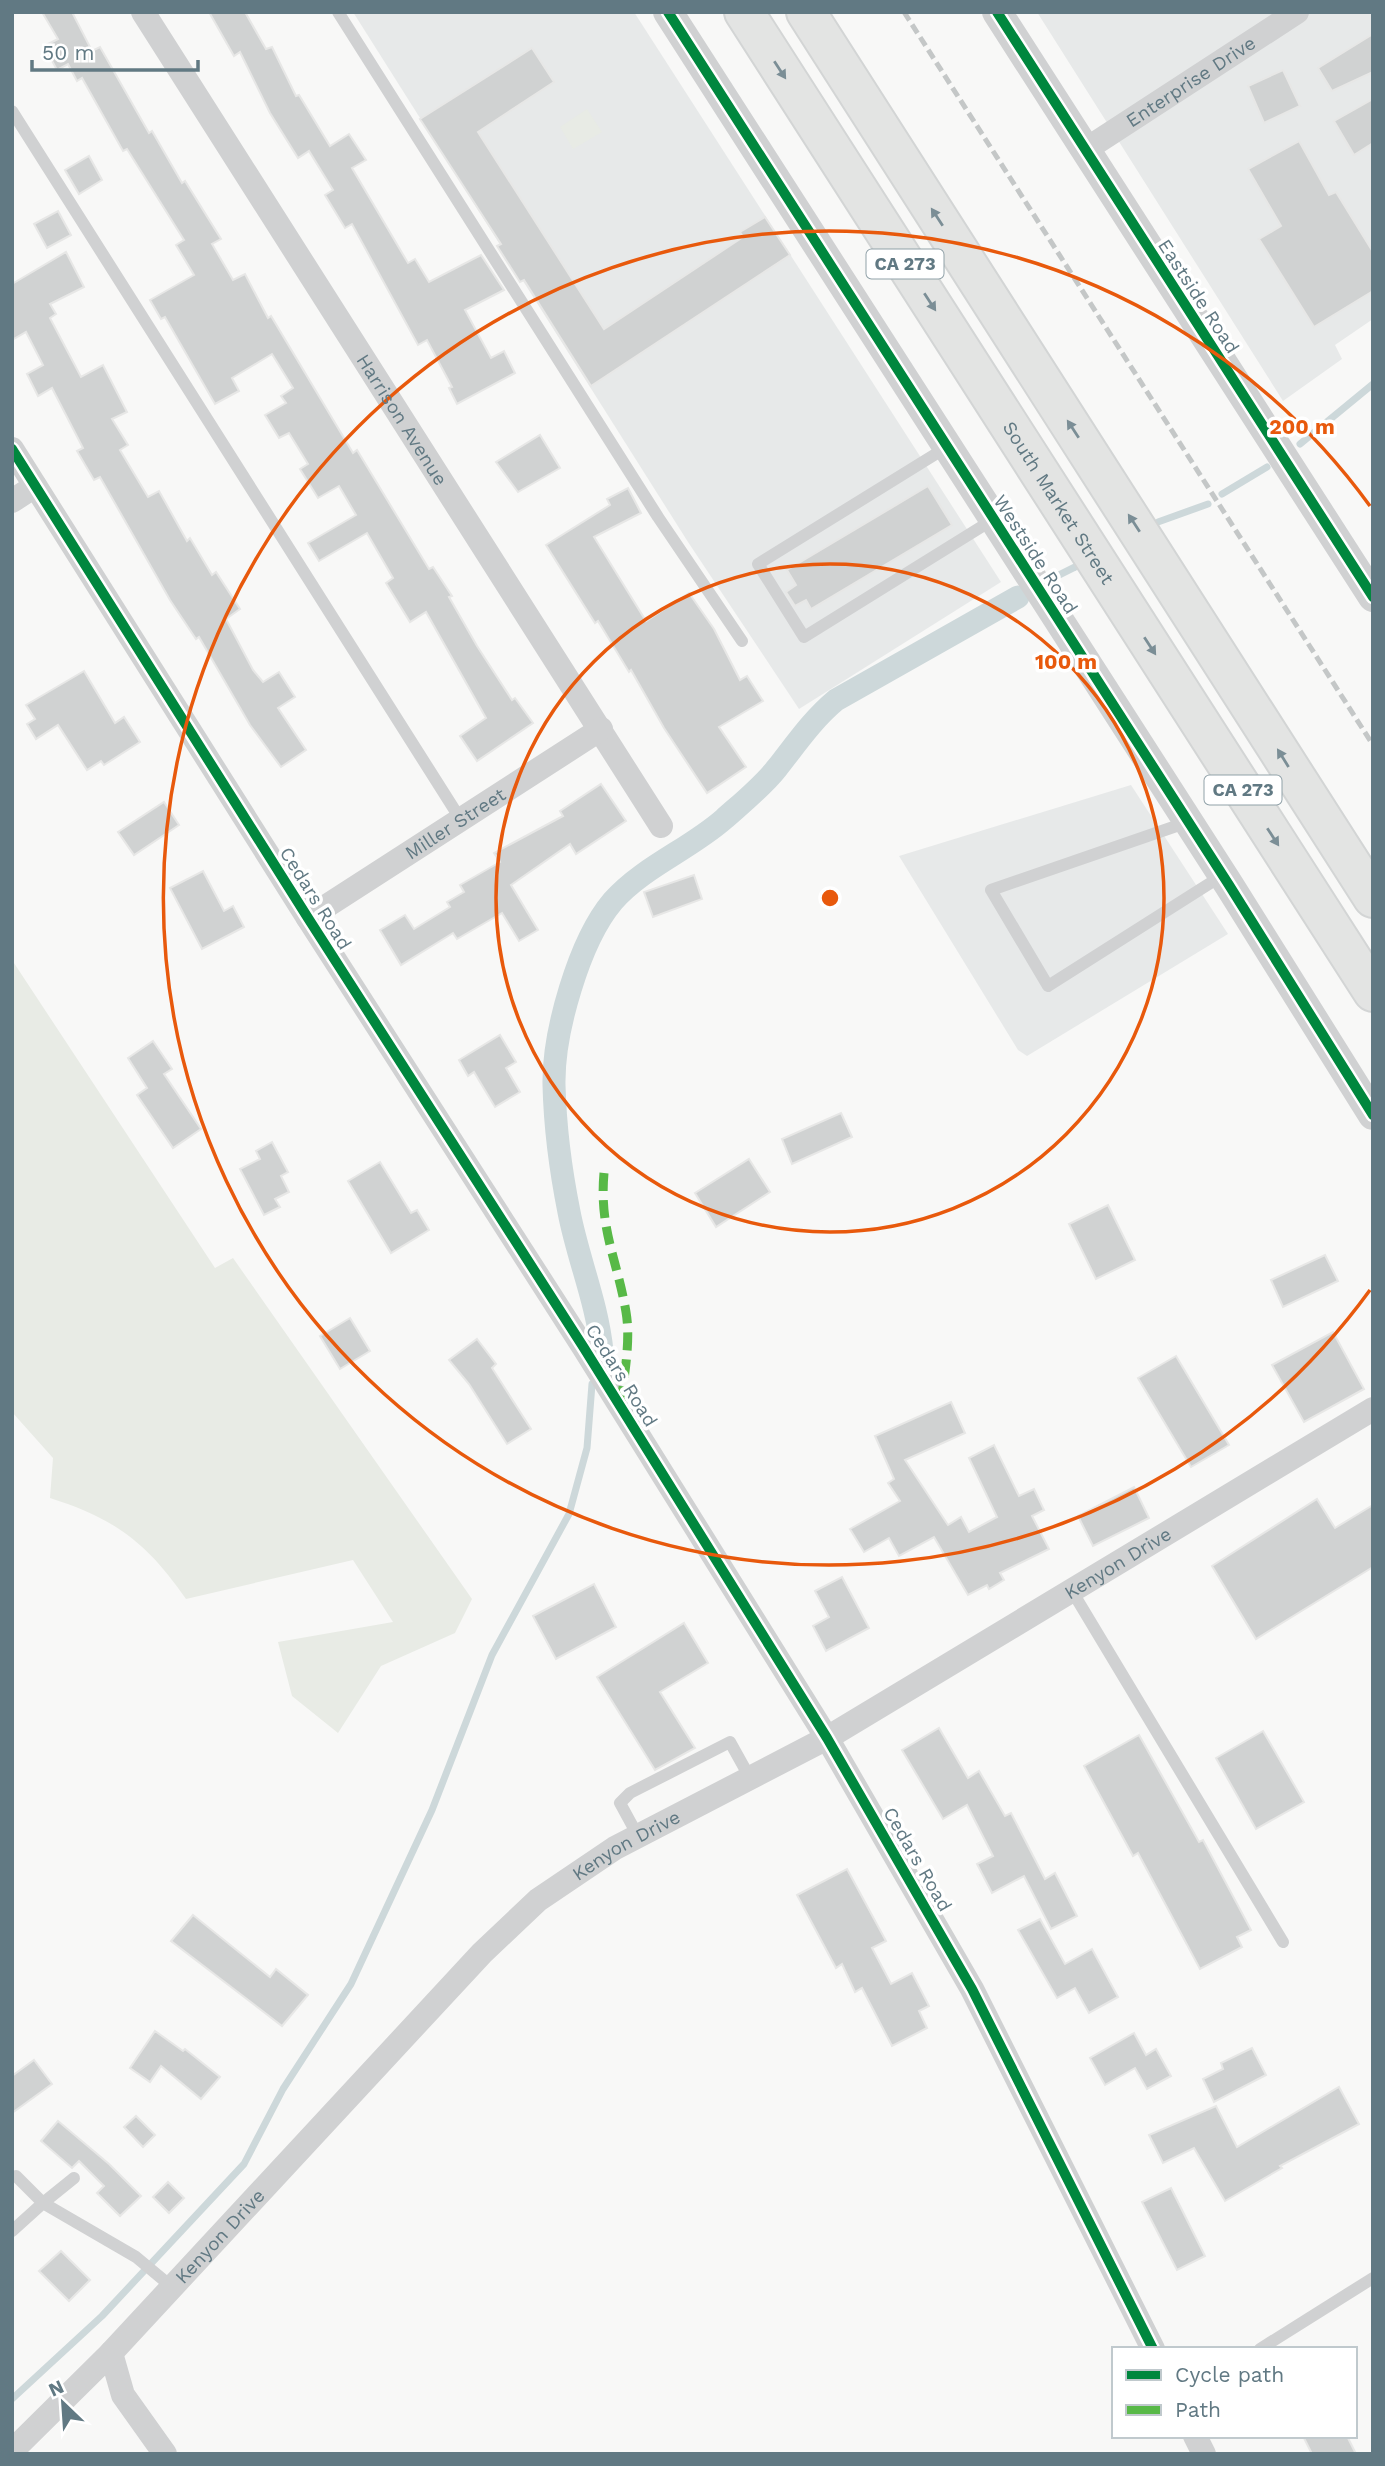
<svg xmlns="http://www.w3.org/2000/svg" width="1385" height="2466" viewBox="0 0 1385 2466" font-family="'Work Sans',sans-serif">
<style>
.built{fill:#e7e9e9}
.green{fill:#e8ebe5}
.lines{fill:none;stroke-linecap:round;stroke-linejoin:round}
.stream{stroke:#cdd8da;stroke-width:7}
.canal{stroke:#cdd8da;stroke-width:23}
.building{fill:#d0d2d2;stroke:#e7e7e6;stroke-width:2}
.primary-casing{stroke:#d3d5d5;stroke-width:42}
.service{stroke:#d0d1d2;stroke-width:12}
.minor{stroke:#d0d1d2;stroke-width:24}
.tertiary{stroke:#d0d1d2;stroke-width:30}
.primary{stroke:#e3e4e3;stroke-width:38}
.rail{stroke:#c4c7c7;stroke-width:5;stroke-dasharray:10 5;stroke-linecap:butt}
.quiet{stroke:#58b947;stroke-width:9;stroke-dasharray:18 9;stroke-linecap:butt}
.cycleway-casing{stroke:#fff;stroke-width:15}
.cycleway{stroke:#00873e;stroke-width:10}
.oneway{fill:#7b8e96}
.ring{fill:none;stroke:#e8590c;stroke-width:3.5}
.labels{text-anchor:middle;stroke-width:7;stroke-linejoin:round;paint-order:stroke}
.shield{fill:#fff;stroke:#90a1a8;stroke-width:2}
.shield-label{font-size:18px;font-weight:bold;fill:#617983}
.street-label{font-size:19px;fill:#617983;stroke:#fff}
.centre{fill:#e8590c;stroke:#fff;stroke-width:3.5}
.ring-label{font-size:21px;text-anchor:middle;font-weight:bold;fill:#e8590c;stroke:#fff;stroke-width:7;stroke-linejoin:round;paint-order:stroke}
</style>
<rect width="100%" height="100%" fill="#f8f8f7"/>
<g class="built">
<polygon points="353,12 634,12 1001,582 799,709 688,542"/>
<polygon points="1037,12 1373,12 1373,319 1335,345 1342,359 1283,401"/>
<polygon points="1131,785 1228,934 1027,1056 1018,1050 899,856"/>
</g>
<g class="green">
<polygon points="587,109 602,132 573,149 560,127"/>
<path d="M12 960 215 1268 233 1258 472 1599 455 1633 381 1666 338 1733 292 1696 278 1642 393 1622 353 1560 186 1599C147 1543 116 1519 50 1498L53 1458 12 1412Z"/>
</g>
<g class="lines">
<g class="stream">
<polyline points="1300,444 1373,384"/>
<polyline points="1222,494 1267,467"/>
<polyline points="1158,522 1208,504"/>
<polyline points="1051,579 1075,567"/>
<polyline points="12,2399 102,2316 244,2164 283,2089 351,1984 432,1810 492,1655 569,1514 587,1448 592,1384"/>
</g>
<path class="canal" d="M602 1351C597 1302 578 1259 569 1212 561 1172 555 1126 554 1085 553 1033 579 941 613 901 643 867 690 849 724 819 742 803 762 787 777 768 796 744 812 720 836 700L1018 597"/>
</g>
<g class="building">
<polygon points="42,12 72,12 92,51 100,47 149,133 152,131 182,183 185,181 221,239 212,244 233,280 245,274 268,318 271,316 353,453 357,450 429,569 433,567 452,596 449,597 477,646 512,700 515,698 533,723 477,761 460,736 486,718 426,612 410,622 386,583 393,578 367,533 319,561 308,543 356,515 339,486 318,498 300,469 308,464 289,433 279,438 265,415 286,403 281,396 293,388 272,354 232,378 239,391 215,404 165,317 161,319 150,300 194,275 176,245 184,240 127,149 123,151 82,78 77,81 68,64 57,70 44,46 58,39"/>
<polygon points="209,12 245,12 266,49 272,47 296,96 299,95 330,146 349,134 366,160 352,168 408,263 415,259 429,282 481,255 504,290 465,310 491,358 504,351 515,373 457,404 449,388 452,387 427,340 418,345 352,224 345,228 325,195 333,190 309,151 298,158 270,113 240,52 234,56"/>
<polygon points="1373,34 1373,72 1332,91 1318,68"/>
<polygon points="532,48 554,82 478,132 604,329 743,237 740,232 765,217 790,255 591,386 524,280 520,282 497,246 501,244 420,119"/>
<polygon points="1283,70 1300,106 1264,123 1248,86"/>
<polygon points="1373,99 1373,143 1354,155 1334,121"/>
<polygon points="1299,141 1329,195 1336,192 1373,252 1373,291 1314,327 1259,239 1281,226 1248,169"/>
<polygon points="89,156 102,180 79,194 65,170"/>
<polygon points="58,211 71,235 47,248 34,224"/>
<polygon points="66,252 84,287 50,304 56,314 50,318 81,377 103,365 127,412 112,419 128,445 120,450 148,497 159,491 187,541 190,538 212,575 216,572 240,609 226,619 253,670 263,682 279,672 295,697 278,708 306,750 281,767 250,725 199,637 196,639 170,600 100,477 94,480 77,451 83,448 52,388 38,396 27,374 43,365 26,332 12,340 12,284"/>
<polygon points="540,435 560,468 518,492 496,462"/>
<polygon points="928,486 952,525 811,609 806,600 795,606 786,592 796,585 787,570"/>
<polygon points="628,488 641,513 594,537 646,621 689,593 714,629 740,680 747,676 763,701 719,727 746,767 707,793 664,728 631,670 629,672 598,621 595,623 546,545 610,505 607,499"/>
<polygon points="84,671 115,723 124,717 140,742 104,765 101,761 87,770 58,725 36,739 27,724 35,719 26,705"/>
<polygon points="601,784 626,821 576,854 570,844 511,885 538,930 519,941 502,913 457,939 453,933 401,965 380,930 405,915 414,929 450,907 447,902 464,892 460,885 500,862 494,853 563,816 560,811"/>
<polygon points="164,802 179,825 134,855 118,832"/>
<polygon points="203,871 224,911 233,906 244,927 202,949 170,888"/>
<polygon points="694,875 702,899 653,917 644,892"/>
<polygon points="500,1035 516,1062 506,1068 520,1092 495,1107 474,1072 468,1076 459,1060"/>
<polygon points="153,1041 172,1069 164,1074 201,1129 173,1148 137,1095 147,1088 128,1058"/>
<polygon points="841,1113 852,1137 792,1164 782,1139"/>
<polygon points="272,1142 288,1172 281,1176 289,1192 275,1199 280,1207 264,1215 240,1169 260,1159 256,1151"/>
<polygon points="749,1159 770,1192 716,1227 695,1193"/>
<polygon points="380,1162 411,1213 417,1210 429,1230 391,1253 348,1181"/>
<polygon points="1108,1205 1135,1260 1096,1279 1069,1224"/>
<polygon points="1325,1255 1338,1281 1283,1307 1271,1280"/>
<polygon points="350,1318 370,1351 340,1369 320,1336"/>
<polygon points="1333,1332 1364,1389 1304,1422 1272,1365"/>
<polygon points="477,1339 496,1364 492,1368 531,1429 507,1444 469,1384 449,1360"/>
<polygon points="1176,1356 1229,1445 1191,1467 1138,1378"/>
<polygon points="951,1402 965,1433 905,1460 948,1525 961,1517 969,1532 997,1517 969,1458 994,1445 1019,1496 1034,1489 1044,1510 1032,1516 1049,1549 1000,1573 1004,1580 989,1589 987,1585 968,1595 934,1537 899,1556 889,1538 864,1552 850,1529 900,1501 888,1483 894,1479 875,1436"/>
<polygon points="1134,1487 1149,1518 1093,1546 1078,1516"/>
<polygon points="1317,1499 1335,1528 1373,1505 1373,1567 1256,1639 1212,1566"/>
<polygon points="842,1577 869,1628 826,1651 813,1626 829,1617 815,1591"/>
<polygon points="594,1584 616,1627 556,1659 533,1616"/>
<polygon points="684,1623 708,1663 660,1692 695,1748 655,1770 597,1677"/>
<polygon points="939,1728 968,1778 979,1771 1005,1816 1011,1813 1045,1879 1055,1873 1077,1916 1051,1929 1024,1876 992,1893 977,1864 993,1856 967,1805 943,1819 902,1750"/>
<polygon points="1263,1731 1304,1802 1256,1829 1216,1758"/>
<polygon points="1139,1735 1199,1842 1203,1840 1251,1930 1237,1937 1242,1947 1200,1969 1138,1853 1133,1856 1084,1766"/>
<polygon points="847,1869 886,1941 872,1948 891,1984 912,1973 929,2006 919,2011 927,2028 892,2046 862,1988 855,1992 842,1964 836,1968 797,1895"/>
<polygon points="193,1915 270,1977 276,1969 308,1995 282,2026 171,1941"/>
<polygon points="1040,1919 1065,1964 1092,1949 1118,1997 1089,2013 1075,1988 1057,1998 1018,1930"/>
<polygon points="155,2031 183,2051 185,2049 220,2077 201,2099 161,2066 150,2082 130,2068"/>
<polygon points="1134,2033 1146,2055 1156,2049 1171,2076 1147,2089 1135,2068 1105,2085 1090,2058"/>
<polygon points="1252,2048 1266,2075 1214,2102 1203,2079 1223,2069 1221,2063"/>
<polygon points="34,2060 52,2084 12,2113 12,2076"/>
<polygon points="1339,2087 1359,2124 1280,2166 1282,2168 1225,2201 1194,2148 1163,2163 1149,2135 1216,2106 1237,2147"/>
<polygon points="136,2116 155,2135 143,2147 124,2127"/>
<polygon points="58,2121 109,2164 141,2196 120,2216 97,2193 104,2186 79,2161 72,2168 41,2141"/>
<polygon points="168,2182 184,2198 169,2213 153,2197"/>
<polygon points="1171,2188 1205,2256 1177,2270 1142,2202"/>
<polygon points="61,2251 90,2280 69,2301 39,2271"/>
<polygon points="1303,2436 1347,2436 1356,2454 1312,2454"/>
</g>
<g class="lines">
<g class="primary-casing">
<g id="primary">
<path id="s5" d="M744 12 1373 992"/>
<polyline points="806,12 1373,898"/>
</g>
</g>
<g class="service">
<polyline points="338,12 658,517 742,641"/>
<polyline points="12,111 461,820"/>
<polyline points="947,447 758,564 804,637 994,519"/>
<polyline points="1188,822 991,890 1048,986 1223,875"/>
<polyline points="1072,1591 1283,1942"/>
<polyline points="638,1836 620,1803 630,1793 730,1742 750,1778"/>
<polyline points="16,2176 43,2203 74,2178"/>
<polyline points="12,2231 43,2203 136,2257 172,2287"/>
<polyline points="1260,2349 1373,2278"/>
</g>
<g class="minor">
<path id="s1" d="M143 12 661 826"/>
<path id="s2" d="M1085 150 1297 12"/>
<polyline points="12,449 308,918 584,1348 827,1738 972,1989 1153,2349"/>
<polyline points="12,501 35,486"/>
<path id="s3" d="M308 918 601 729"/>
<polyline points="111,2353 123,2395 165,2454"/>
<polyline points="1195,2436 1204,2454"/>
<path id="s4" d="M12 2451 111 2353 482 1953 538 1900 615 1848 827 1738 1373 1409"/>
</g>
<g class="tertiary">
<polyline points="668,12 1229,885 1373,1115"/>
<polyline points="997,12 1373,597"/>
</g>
<use href="#primary" class="primary"/>
<polyline class="rail" points="904,12 1373,745"/>
<path class="quiet" d="M604 1173C599 1229 617 1259 626 1312 631 1341 624 1375 621 1404"/>
<g class="cycleway-casing">
<g id="cycleway">
<polyline points="668,12 1229,885 1373,1115"/>
<polyline points="997,12 1373,597"/>
<polyline points="12,449 308,918 584,1348 827,1738 972,1989 1153,2349"/>
</g>
</g>
<use href="#cycleway" class="cycleway"/>
</g>
<defs><path id="oneway-solid" d="M-6-.8H1V-3.2L6.5 0L1 3.2V.8H-6Z" transform="scale(1.75)"/></defs>
<g class="oneway">
<use href="#oneway-solid" transform="translate(780 70) rotate(57)"/>
<use href="#oneway-solid" transform="translate(937 217) rotate(-123)"/>
<use href="#oneway-solid" transform="translate(930 302) rotate(57)"/>
<use href="#oneway-solid" transform="translate(1073 429) rotate(-123)"/>
<use href="#oneway-solid" transform="translate(1134 523) rotate(-123)"/>
<use href="#oneway-solid" transform="translate(1150 646) rotate(57)"/>
<use href="#oneway-solid" transform="translate(1283 758) rotate(-122)"/>
<use href="#oneway-solid" transform="translate(1273 837) rotate(57)"/>
</g>
<g class="ring">
<circle cx="830" cy="898" r="334"/>
<path d="M1370 1290A667 667 0 1 1 1370 506"/>
</g>
<g class="labels">
<g class="shield">
<rect x="866.5" y="249.5" width="77" height="29" rx="5"/>
<rect x="1204.5" y="775.5" width="77" height="29" rx="5"/>
</g>
<g class="shield-label">
<text x="905" y="270">CA 273</text>
<text x="1243" y="796">CA 273</text>
</g>
<g class="street-label">
<text dy="7" stroke="none"><textPath href="#s2" startOffset="126">Enterprise Drive</textPath></text>
<text transform="translate(1199 296) rotate(57)" y="7">Eastside Road</text>
<text dy="7" stroke="none"><textPath href="#s1" startOffset="483">Harrison Avenue</textPath></text>
<text dy="7" stroke="none"><textPath href="#s5" startOffset="583">South Market Street</textPath></text>
<text transform="translate(1036 554) rotate(57)" y="7">Westside Road</text>
<text dy="7" stroke="none"><textPath href="#s3" startOffset="175">Miller Street</textPath></text>
<text transform="translate(316 898) rotate(58)" y="7">Cedars Road</text>
<text transform="translate(622 1375) rotate(58)" y="7">Cedars Road</text>
<text dy="7" stroke="none"><textPath href="#s4" startOffset="1433">Kenyon Drive</textPath></text>
<text dy="7" stroke="none"><textPath href="#s4" startOffset="866">Kenyon Drive</textPath></text>
<text transform="translate(918 1859) rotate(60)" y="7">Cedars Road</text>
<text dy="7" stroke="none"><textPath href="#s4" startOffset="299">Kenyon Drive</textPath></text>
</g>
</g>
<circle cx="830" cy="898" r="10" class="centre"/>
<g class="ring-label">
<text x="1302" y="434">200 m</text>
<text x="1066" y="669">100 m</text>
</g>
<rect width="1385" height="2466" fill="none" stroke="#617983" stroke-width="28"/>
<rect x="1112" y="2347" width="245" height="91" fill="#ffffff" stroke="#c0c9cd" stroke-width="2"/>
<rect x="1126" y="2370" width="35" height="10" fill="#00873e" stroke="#c0c9cd" stroke-width="2"/>
<text x="1175" y="2382" font-size="21" fill="#617983">Cycle path</text>
<rect x="1126" y="2405" width="35" height="10" fill="#58b947" stroke="#c0c9cd" stroke-width="2"/>
<text x="1175" y="2417" font-size="21" fill="#617983">Path</text>
<g transform="translate(63 2403) rotate(335)" stroke="#ffffff" stroke-width="5" paint-order="stroke">
<path d="M0-5L12 26L0 18L-12 26Z" fill="#617983"/>
<text y="-10" font-size="19" font-weight="bold" text-anchor="middle" fill="#617983">N</text>
</g>
<path d="M32 60v10h166v-10" fill="none" stroke="#617983" stroke-width="3.5"/>
<text x="42" y="60" font-size="21" fill="#617983" stroke="#ffffff" stroke-width="5" paint-order="stroke">50 m</text>
</svg>
